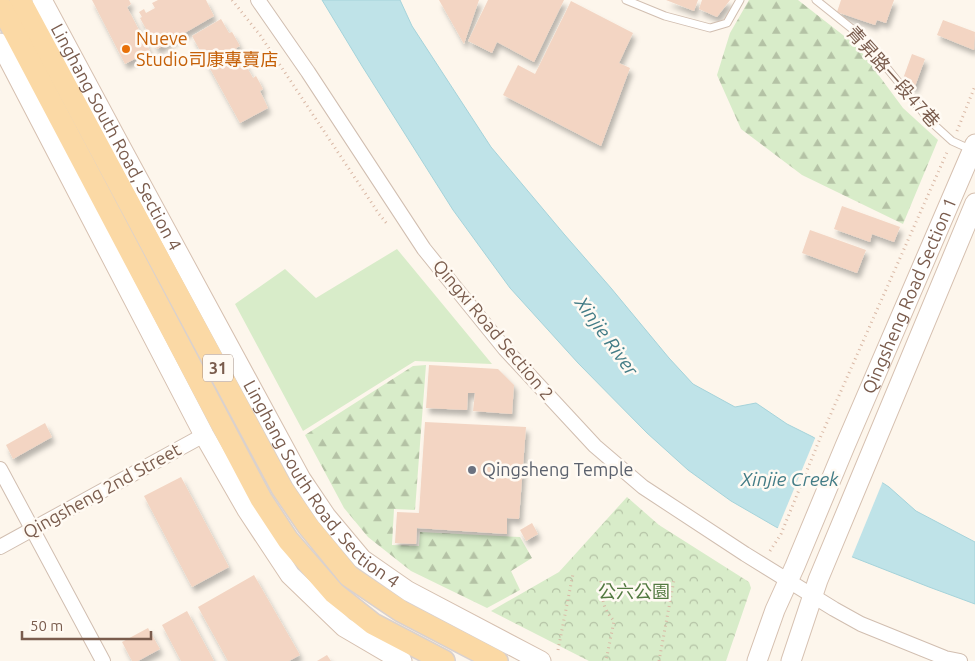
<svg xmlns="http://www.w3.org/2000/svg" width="975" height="661" viewBox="0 0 975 661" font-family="Ubuntu,'Noto Sans TC',sans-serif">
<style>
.grass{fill:#d8ecc9}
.forest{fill:url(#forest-firs)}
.park{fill:url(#park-crowns)}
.water{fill:#bfe3e8;stroke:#a5d3da}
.pier{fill:#fdf6ec}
.building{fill:#f3d5c3;filter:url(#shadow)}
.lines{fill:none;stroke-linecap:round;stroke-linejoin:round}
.lane-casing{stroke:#d1beb0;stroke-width:9}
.street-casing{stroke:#d1beb0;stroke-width:16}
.secondary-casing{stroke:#d6c0b0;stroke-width:21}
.primary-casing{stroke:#dad1cd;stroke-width:24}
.path{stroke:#d9b8a5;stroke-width:3;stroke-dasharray:1 4;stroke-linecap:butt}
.lane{stroke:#fff;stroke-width:7}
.street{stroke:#fff;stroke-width:14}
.secondary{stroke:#fff;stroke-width:19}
.primary{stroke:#fbd9a5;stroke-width:21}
.food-dot{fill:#e8710a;stroke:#fffaf3;stroke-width:2}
.worship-dot{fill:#6b7280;stroke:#fffaf3;stroke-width:2}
.labels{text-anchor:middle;stroke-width:5;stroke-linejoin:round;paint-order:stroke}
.shield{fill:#fffaf3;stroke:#a28b7f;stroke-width:1}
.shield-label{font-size:16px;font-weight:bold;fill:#7a5c4d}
.food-label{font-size:18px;fill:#c56008;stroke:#fffaf3;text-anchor:start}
.street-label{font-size:18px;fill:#7a5c4d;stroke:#fffaf3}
.worship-label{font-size:18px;fill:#5b616d;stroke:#fffaf3;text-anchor:start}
.park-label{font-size:18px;fill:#537a41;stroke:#fffaf3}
.water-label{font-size:19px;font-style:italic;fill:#437c86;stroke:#fffaf3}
</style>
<defs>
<pattern id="forest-firs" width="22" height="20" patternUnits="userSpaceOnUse" patternTransform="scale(1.25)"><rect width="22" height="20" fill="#d8ecc9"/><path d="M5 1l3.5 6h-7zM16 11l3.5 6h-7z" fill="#b4c2a5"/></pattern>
<pattern id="park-crowns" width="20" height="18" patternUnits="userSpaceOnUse" patternTransform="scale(1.25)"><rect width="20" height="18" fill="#d8ecc9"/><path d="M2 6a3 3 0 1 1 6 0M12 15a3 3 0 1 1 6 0" fill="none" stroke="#b4c2a5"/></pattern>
<filter id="shadow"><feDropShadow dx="3" dy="5.5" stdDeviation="2.5" flood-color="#0004"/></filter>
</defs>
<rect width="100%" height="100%" fill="#fdf6ec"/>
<polygon class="grass" points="397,249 492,364 415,361 303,431 235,304 285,269 316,298"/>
<g class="forest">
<polygon points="749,0 798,0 857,46 903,108 938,140 903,224 802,175 741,129 717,75 730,33"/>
<polygon points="426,365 415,510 394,509 392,545 419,546 420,532 520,537 532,558 511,571 520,590 487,608 411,571 368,537 344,508 305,435 413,366"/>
</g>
<polygon class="park" points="627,497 659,525 749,582 751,588 726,661 589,661 491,611 559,572"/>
<polygon class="water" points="322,0 400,0 412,26 491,147 564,234 611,288 669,358 693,384 735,407 756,403 787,424 813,437 889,487 916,511 975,542 975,604 929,587 776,527 731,501 688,470 647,433 578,363 510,288 453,210 362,66"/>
<polygon class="pier" points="816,436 883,481 851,559 777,530"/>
<g class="building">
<polygon points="92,0 129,0 131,4 127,7 150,51 125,64"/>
<polygon points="158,0 206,0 214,16 157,49 140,18 142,17 139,12 144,9 146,13 155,8 152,3"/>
<polygon points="439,0 479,0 464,44"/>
<polygon points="488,0 564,0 534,62 497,42 492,53 468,41"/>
<polygon points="666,0 698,0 694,11"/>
<polygon points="702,0 730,0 717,17 699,9"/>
<polygon points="841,0 894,0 886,23 877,20 875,25 837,12"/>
<polygon points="571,1 633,33 619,63 630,68 601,146 503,95 518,65 535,74"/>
<polygon points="221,19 229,33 232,32 240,46 236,48 253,78 256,76 263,89 260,91 268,108 240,123 192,36"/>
<polygon points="943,20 975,32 974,50 937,35"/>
<polygon points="912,54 925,59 914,89 904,76"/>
<polygon points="842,206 900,227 894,242 872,234 870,242 834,229"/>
<polygon points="810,230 866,250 857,273 802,253"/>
<polygon points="429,365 498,369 514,385 512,414 473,411 475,393 468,393 467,410 426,408"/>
<polygon points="425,422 526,427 519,519 507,518 507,534 417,528 416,544 395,543 397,512 419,513"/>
<polygon points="45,423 52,437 13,459 6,445"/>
<polygon points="181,477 229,567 192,587 144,496"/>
<polygon points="532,523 538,534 526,541 520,530"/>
<polygon points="254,575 300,655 289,661 228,661 198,607"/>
<polygon points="187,611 214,661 181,661 162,625"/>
<polygon points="148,628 160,649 138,661 132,661 122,642"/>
<polygon points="327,655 331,661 317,661"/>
</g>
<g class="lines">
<g class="lane-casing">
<g id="lane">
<polyline points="626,0 665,16 710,28 727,23 740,0"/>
<polyline points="816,0 861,36 930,121 952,141 972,150"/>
</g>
</g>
<g class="street-casing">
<g id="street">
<polyline points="258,0 308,72 424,249 505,349 595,446 643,487 745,554 834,609 861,624 945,658 960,661"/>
<polyline points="0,469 103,661"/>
<polyline points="0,547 204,435"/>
</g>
</g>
<g class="secondary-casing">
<g id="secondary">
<path id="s1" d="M42 0 116 138 301 479 326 516 362 559 408 591 541 661"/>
<polyline points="0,43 204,435 247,510 290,575 344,627 402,661"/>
<path id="s2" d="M757 661 775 610 795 566 845 446 975 144"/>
<polyline points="791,661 818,580 975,203"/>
</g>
</g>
<g class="primary-casing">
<g id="primary">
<polyline points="20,0 282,488 308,526 349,576 401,611 497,661"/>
<polyline points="0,5 261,499 288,540 334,593 373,624 444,661"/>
</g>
</g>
<g class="path">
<polyline points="232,0 260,35 379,214 388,225"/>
<polyline points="957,131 975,86"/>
<polyline points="770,551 781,534 821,436 948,150"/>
<path d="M601 581C602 599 602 607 614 621L606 661"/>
<polyline points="558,650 573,574"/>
<polyline points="659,661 674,580"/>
</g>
<use href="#lane" class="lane"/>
<use href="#street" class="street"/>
<use href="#secondary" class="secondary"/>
<use href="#primary" class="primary"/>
</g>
<circle class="food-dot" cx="126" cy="49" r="5"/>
<circle class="worship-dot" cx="472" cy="470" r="5"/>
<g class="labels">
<rect class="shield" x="203" y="354.5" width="30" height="27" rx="4"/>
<g class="shield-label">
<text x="218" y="374">31</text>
</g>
<g class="food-label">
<text x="136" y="45">Nueve<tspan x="136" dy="21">Studio司康專賣店</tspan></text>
</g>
<g class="street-label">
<text transform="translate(893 77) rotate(48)" y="6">青昇路一段47巷</text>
<text dy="6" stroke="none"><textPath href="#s1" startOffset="156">Linghang South Road, Section 4</textPath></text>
<text dy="6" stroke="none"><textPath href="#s2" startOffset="396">Qingsheng Road Section 1</textPath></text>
<text transform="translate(493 330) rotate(50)" y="6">Qingxi Road Section 2</text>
<text dy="6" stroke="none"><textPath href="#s1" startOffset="561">Linghang South Road, Section 4</textPath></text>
<text transform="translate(102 491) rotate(-29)" y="6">Qingsheng 2nd Street</text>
</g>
<g class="worship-label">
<text x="482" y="476">Qingsheng Temple</text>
</g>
<g class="park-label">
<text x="634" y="598">公六公園</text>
</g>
<g class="water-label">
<text transform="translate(607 336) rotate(54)" y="7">Xinjie River</text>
<text x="790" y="486">Xinjie Creek</text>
</g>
</g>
<path d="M22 631v8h129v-8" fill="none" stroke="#7a5c4d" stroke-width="2.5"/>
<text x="30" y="631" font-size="15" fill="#7a5c4d" stroke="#fffaf3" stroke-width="4" paint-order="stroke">50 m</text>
</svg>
